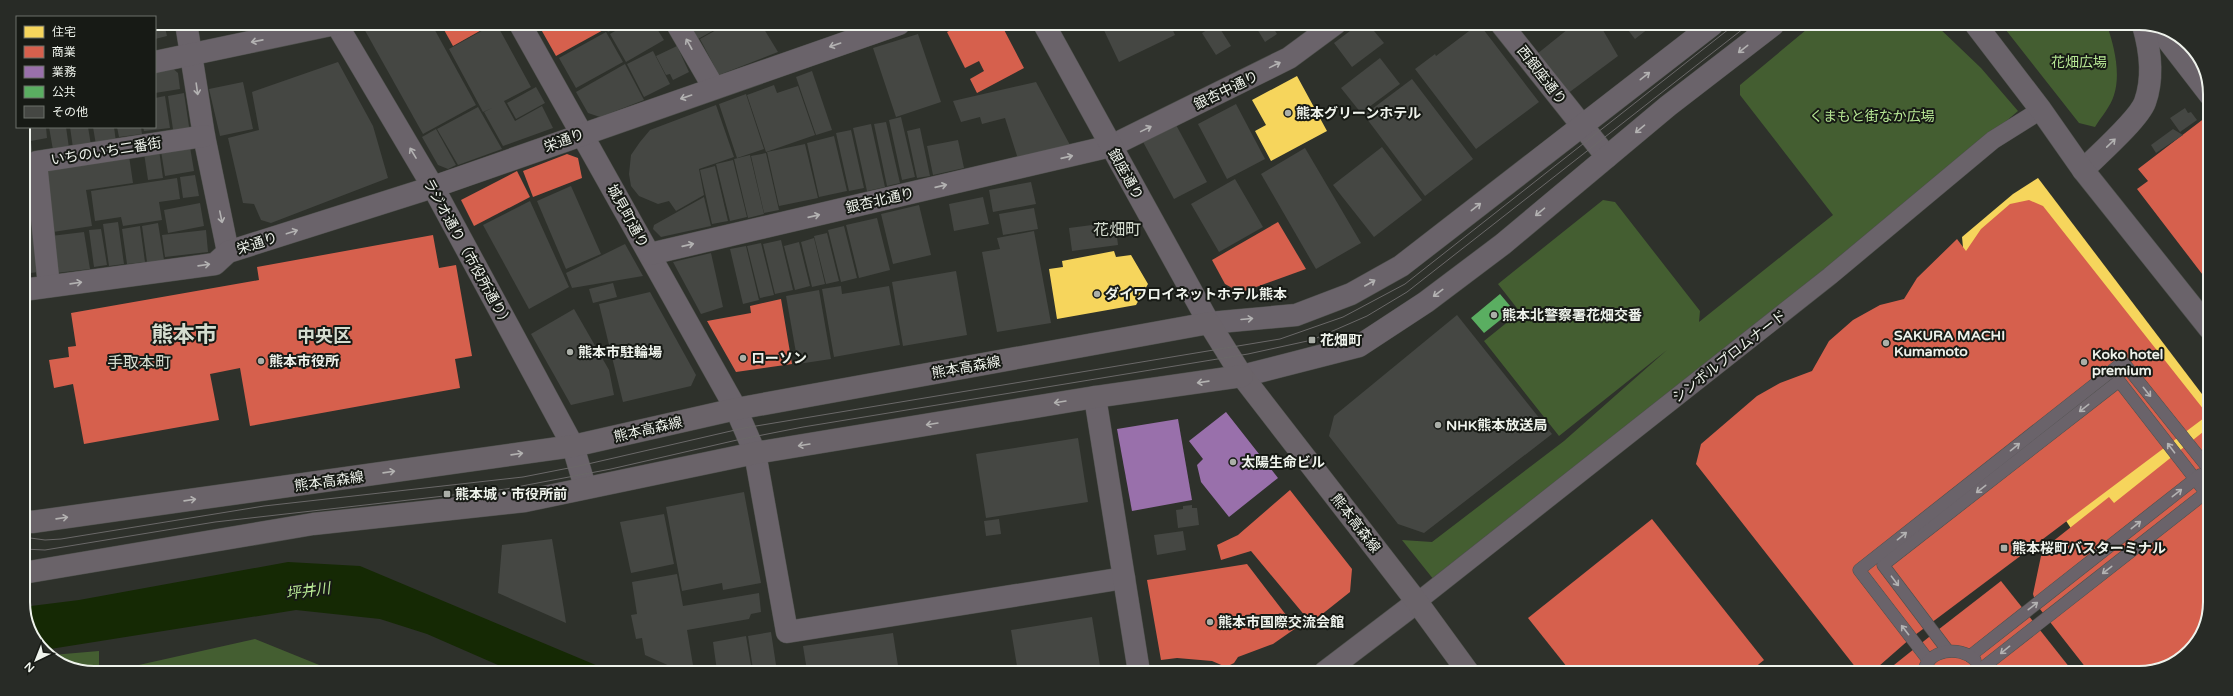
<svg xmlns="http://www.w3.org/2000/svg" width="2233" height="696" viewBox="0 0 2233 696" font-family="'Varela Round','Noto Sans JP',sans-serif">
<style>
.green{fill:#445e31}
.water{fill:#152904}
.homes{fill:#f6d55c}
.shops{fill:#d6604d}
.offices{fill:#9970ab}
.public{fill:#5aae61}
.building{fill:#454743}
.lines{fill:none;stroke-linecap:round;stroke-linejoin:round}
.service-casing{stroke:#4d4f4b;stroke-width:13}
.pedestrian-casing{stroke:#4d4f4b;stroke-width:19}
.minor-casing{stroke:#4d4f4b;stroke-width:23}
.tertiary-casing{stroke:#4d4f4b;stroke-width:23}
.primary-casing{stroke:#4d4f4b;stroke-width:23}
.service{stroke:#6a636a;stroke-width:12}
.pedestrian{stroke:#6a636a;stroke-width:18}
.minor{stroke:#6a636a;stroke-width:22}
.tertiary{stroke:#6a636a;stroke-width:22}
.primary{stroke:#6a6369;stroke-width:22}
.tram{stroke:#6a6868;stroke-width:1}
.oneway{stroke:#b3b2b2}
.oneway2{stroke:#b3b2b1}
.poi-dot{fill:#abafa8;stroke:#171a15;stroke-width:1.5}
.labels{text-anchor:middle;stroke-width:4;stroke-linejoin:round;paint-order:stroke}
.park-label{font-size:14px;fill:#b7e794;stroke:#171a15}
.street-label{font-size:14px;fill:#eff3ec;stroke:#171a15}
.poi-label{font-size:14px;font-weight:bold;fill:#eff3ec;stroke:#171a15;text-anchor:start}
.water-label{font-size:15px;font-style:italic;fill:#b7e794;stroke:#171a15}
.quarter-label{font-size:16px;fill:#d5ddd0;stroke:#171a15}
.district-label{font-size:18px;font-weight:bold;fill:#d5ddd0;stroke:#171a15}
.town-label{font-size:22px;font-weight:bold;fill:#d5ddd0;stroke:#171a15}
.rim{fill:none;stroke:#eff3ec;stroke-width:2}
</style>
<rect width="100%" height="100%" fill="#2e312b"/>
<g class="green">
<polygon points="1812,25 1936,25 1981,68 2018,111 1858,248 1438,585 1402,540 1432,542 1564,441 1667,350 1559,436 1484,341 1520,312 1498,284 1603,200 1615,202 1700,311 1699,322 1833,215 1740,95 1740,85"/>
<path d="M2002 25H2107C2114 46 2121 73 2114 95 2111 106 2101 117 2095 127L2079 123Z"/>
<polygon points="255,639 334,671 112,671"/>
<polygon points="99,651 99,671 75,671 52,655"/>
</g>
<polygon class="water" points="288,562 360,566 610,671 512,671 427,634 380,619 296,610 44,650 38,646 23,607 79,600"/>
<g class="homes">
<polygon points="1297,76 1327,131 1271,161 1255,131 1266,125 1252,100"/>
<polygon points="2038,178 2208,402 2208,446 2087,553 1988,401 1967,290 1962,237 2013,194"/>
<polygon points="1114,251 1116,257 1131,255 1148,284 1136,305 1057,319 1049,269 1063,267 1062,261"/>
</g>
<g class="shops">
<polygon points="451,23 494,23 453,46 443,28"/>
<polygon points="538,24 602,24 605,29 556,56"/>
<polygon points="963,24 1001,24 1024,68 977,93 970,79 984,71 979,61 965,68 947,32"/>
<polygon points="2210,114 2209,243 2209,283 2137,189 2148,181 2138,169"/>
<polygon points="567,154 578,158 582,178 533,197 523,171"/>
<polygon points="517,171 530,197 474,226 461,200"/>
<polygon points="2029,200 2043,206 2208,415 1911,638 1871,673 1860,673 1696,464 1701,444 1757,396 1780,383 1812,371 1829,341 1853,320 1880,305 1904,299 1917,278 1957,239 1966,251 1981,229 2010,204"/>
<polygon points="1278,222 1306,269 1245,291 1234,289 1225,284 1212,260"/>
<polygon points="433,235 439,268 456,265 472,356 455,359 460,388 250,426 240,368 210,374 219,420 84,444 73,384 54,388 49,360 69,357 68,347 76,346 71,313 259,280 257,267"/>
<polygon points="781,299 792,364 736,372 707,321 751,313 750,306"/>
<polygon points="2208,428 2208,621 2183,658 2140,673 2090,673 2036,604 2033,594 2041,556 2047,546 2109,497 2114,503"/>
<polygon points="1290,490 1352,569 1350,592 1311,623 1251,551 1221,560 1217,545 1238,535"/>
<polygon points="1652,519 1764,660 1748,673 1571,672 1528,618"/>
<polygon points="1247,564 1296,628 1273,644 1238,657 1234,663 1226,667 1212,661 1177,658 1161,660 1147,580"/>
<polygon points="2001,581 2074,673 1884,673 1934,633"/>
</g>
<g class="offices">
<polygon points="2174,37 2195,50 2205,75"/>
<polygon points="1226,412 1278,478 1229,517 1201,482 1197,465 1203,459 1189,441"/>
<polygon points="1178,419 1192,500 1132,511 1117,429"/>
</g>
<polygon class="public" points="1500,294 1516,313 1508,320 1504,317 1484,333 1471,318"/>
<g class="building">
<polygon points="155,23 164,23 167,36 155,39"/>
<polygon points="369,23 431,23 476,105 423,134 363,27"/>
<polygon points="434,23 449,23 437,30"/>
<polygon points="496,23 531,87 504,101 515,121 542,106 553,128 503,146 484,112 492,108 483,112 449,49"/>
<polygon points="603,24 624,24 608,32"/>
<polygon points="627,24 654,24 664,40 626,62 610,34"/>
<polygon points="689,24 725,24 698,39"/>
<polygon points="727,24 761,24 778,52 719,75 700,39"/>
<polygon points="1101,24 1170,24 1175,35 1119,62"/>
<polygon points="1217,24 1231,46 1216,55 1202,33"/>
<polygon points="1254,24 1271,24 1277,34 1265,42"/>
<polygon points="1358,25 1369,25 1384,43 1352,67 1334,43"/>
<polygon points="1477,25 1480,25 1539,102 1476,149 1415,69 1435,54 1436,56"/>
<polygon points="1530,25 1541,25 1534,30"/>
<polygon points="1573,25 1600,25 1618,56 1567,94 1537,54"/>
<polygon points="1624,25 1653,25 1635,39"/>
<polygon points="606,32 623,62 576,88 559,58"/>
<polygon points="918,34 941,102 896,117 873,48"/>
<polygon points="677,46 689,72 673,80 670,74 666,75 656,56"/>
<polygon points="653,51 670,84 644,97 627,64"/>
<polygon points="1380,58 1400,84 1361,113 1341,88"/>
<polygon points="338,62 373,126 388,178 271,223 261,220 254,204 243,203 228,138 259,130 252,92"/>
<polygon points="625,64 644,100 600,117 588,113 576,92"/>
<polygon points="171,67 178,73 180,89 155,93 155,69"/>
<polygon points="812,71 832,130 816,135 796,77"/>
<polygon points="1412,79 1473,159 1425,196 1364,115"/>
<polygon points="243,82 253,129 220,136 209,89"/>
<polygon points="1036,82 1070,145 1018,159 1005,118 982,124 980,117 961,122 953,101"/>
<polygon points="774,85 777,93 798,86 815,135 766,152 747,95"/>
<polygon points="536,87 545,103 516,119 507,103"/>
<polygon points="184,93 190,133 174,136 168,96"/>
<polygon points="746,94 764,149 737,158 719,104"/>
<polygon points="165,96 170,128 144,131 143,127 155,127 155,98"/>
<polygon points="1236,104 1265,159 1227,179 1198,124"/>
<polygon points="716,105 734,157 699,169 704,195 676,211 669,201 658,204 639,196 631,186 629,174 631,155 640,142 650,130"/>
<polygon points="478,107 502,149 458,165 437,129"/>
<polygon points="2185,108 2188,113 2191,112 2197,120 2180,132 2170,118"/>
<polygon points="901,117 915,177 902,180 889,120"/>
<polygon points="886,122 900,183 887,186 874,124"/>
<polygon points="1175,123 1207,182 1174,199 1142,140"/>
<polygon points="871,124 885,187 867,191 853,128"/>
<polygon points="23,127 46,127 47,138 31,141 33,156 23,158"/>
<polygon points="49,127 66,127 69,148 53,150"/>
<polygon points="70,127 88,127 91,145 73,148"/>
<polygon points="93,127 114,127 116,142 96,145"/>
<polygon points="117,127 141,127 142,134 119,137"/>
<polygon points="920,128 930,176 917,178 907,131"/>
<polygon points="436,129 456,165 448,169 438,165 422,137"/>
<polygon points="2173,129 2183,135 2156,153 2151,145"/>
<polygon points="851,130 864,188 849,191 836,133"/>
<polygon points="834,136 847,191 819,197 807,143"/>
<polygon points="958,140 964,168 933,175 927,146"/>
<polygon points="805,144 818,198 779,206 767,152"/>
<polygon points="190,147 194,171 165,176 161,151"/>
<polygon points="1382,147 1422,200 1374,237 1333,185"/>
<polygon points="1305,148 1361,243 1316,269 1261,174"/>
<polygon points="159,150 163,178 148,180 144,153"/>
<polygon points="766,153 779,210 764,213 751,156"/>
<polygon points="750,155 764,214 748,218 734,159"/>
<polygon points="129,156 133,183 86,190 92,226 53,232 43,168"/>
<polygon points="733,160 747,217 730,221 716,164"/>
<polygon points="715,166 728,221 712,224 700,170"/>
<polygon points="195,175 199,196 183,198 180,177"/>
<polygon points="177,178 180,199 159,202 162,220 123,226 121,217 95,221 91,191"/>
<polygon points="1235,179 1263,227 1219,252 1191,204"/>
<polygon points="1031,182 1036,204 993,212 989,190"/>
<polygon points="571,186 601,254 566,269 537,201"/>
<polygon points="704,197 711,226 661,237 653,229 654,225"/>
<polygon points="983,197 989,224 954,231 949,204"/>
<polygon points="530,201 569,287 529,309 483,225"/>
<polygon points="200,203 204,226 168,233 164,210"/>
<polygon points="919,205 931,255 893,264 881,214"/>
<polygon points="1034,208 1038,229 1003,235 999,214"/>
<polygon points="30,217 38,272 23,274 23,218"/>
<polygon points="877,218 890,270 859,278 846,225"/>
<polygon points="118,222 124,264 109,266 103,224"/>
<polygon points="1115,222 1118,245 1072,251 1069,228"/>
<polygon points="158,223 164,260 147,262 142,226"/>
<polygon points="140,226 145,262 127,264 122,229"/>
<polygon points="844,226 857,278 841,282 828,230"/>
<polygon points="101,229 107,265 94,267 89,230"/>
<polygon points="206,230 208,252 165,257 162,235"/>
<polygon points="1034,231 1051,323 997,332 982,252 1000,249 997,238"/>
<polygon points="84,232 90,269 56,273 51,236"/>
<polygon points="827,233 839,281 826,284 814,236"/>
<polygon points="814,238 825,284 812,287 801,242"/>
<polygon points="781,240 793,290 775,294 763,244"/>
<polygon points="799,242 810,286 795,290 784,246"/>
<polygon points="761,243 774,295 760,298 747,246"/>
<polygon points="625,244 643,276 572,288 566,273"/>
<polygon points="746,246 759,300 743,304 730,249"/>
<polygon points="711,253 723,307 701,314 673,262"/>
<polygon points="956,271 967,335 903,346 892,282"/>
<polygon points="613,283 617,297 593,303 589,289"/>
<polygon points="841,286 842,294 889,286 900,345 834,357 822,289"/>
<polygon points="819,290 831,359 798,364 786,296"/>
<polygon points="650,292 696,375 691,386 623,402 599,304"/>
<polygon points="574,309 609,370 614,395 571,405 531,334"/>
<polygon points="1457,315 1552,434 1424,533 1398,524 1329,436 1334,416"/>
<polygon points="1078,438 1088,502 986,518 976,454"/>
<polygon points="744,492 761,583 723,590 722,583 682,591 666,507"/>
<polygon points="1192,505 1192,508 1197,508 1199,525 1178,528 1176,510 1183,509 1183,506"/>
<polygon points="664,514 674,564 631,573 620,522"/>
<polygon points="999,519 1001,534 986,536 984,521"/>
<polygon points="1183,531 1186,550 1157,555 1154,535"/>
<polygon points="552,539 564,610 566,623 498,593 502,545"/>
<polygon points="677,574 683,606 759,593 761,612 751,614 749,619 687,630 694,671 681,671 645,655 642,638 636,639 631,615 637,614 632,582"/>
<polygon points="1092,617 1101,672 1018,672 1011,630"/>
<polygon points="771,632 776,665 753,669 748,636"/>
<polygon points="893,633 899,672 807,671 803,646"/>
<polygon points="746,636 752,671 717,671 713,642"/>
<polygon points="776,667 777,671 753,671 753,669"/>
</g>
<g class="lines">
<g class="service-casing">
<g id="service">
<polyline points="1948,651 1883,565 2119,381 2206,493"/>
<polyline points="1970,656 2200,475"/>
<polyline points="1929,661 1859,570 2123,362 2208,468"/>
<polyline points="1981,669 2208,491"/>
<path d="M1923 673C1928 649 1959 645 1975 660"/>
</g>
</g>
<g class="pedestrian-casing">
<polyline id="pedestrian" points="1417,602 1830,276 1993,140 2041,110"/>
</g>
<g class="minor-casing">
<g id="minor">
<polyline points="186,23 204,136 228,252"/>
<polyline points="520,24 736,409 755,453 787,632 1124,578"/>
<polyline points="677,24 714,88"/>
<polyline points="337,25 433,187 573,446 585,487"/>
<polyline points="1502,25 1607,157"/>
<polyline points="2156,25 2210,95"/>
<polyline points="155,62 340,23"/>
<path d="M2083 170C2098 155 2139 119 2145 102 2154 77 2150 49 2143 25"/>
<polyline points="650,254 1111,146 1289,58 1335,24"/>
<polyline points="49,286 36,162 204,136"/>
<polyline points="23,290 215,264 228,252 433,187 899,24"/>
<polyline points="1095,397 1139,672"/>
</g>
</g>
<g class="tertiary-casing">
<g id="tertiary">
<polyline points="1044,24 1209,323 1296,315 1351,294 1401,266 1712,25"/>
<polyline points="1976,25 2041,110 2083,170 2209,328"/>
<polyline points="1242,376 1359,346 1426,302 1503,244 1668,106 1773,25"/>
<polyline points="1325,672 1417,602"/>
</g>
</g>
<g class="primary-casing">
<g id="primary">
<polyline points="23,521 32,522 573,446 736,409 1209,323 1242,376 1417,602 1468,672"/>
<polyline points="23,573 313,524 525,501 755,453 1095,397 1242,376"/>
</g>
</g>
<use href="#service" class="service"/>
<use href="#pedestrian" class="pedestrian"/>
<use href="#minor" class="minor"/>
<use href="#tertiary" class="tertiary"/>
<use href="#primary" class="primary"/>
<g class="tram">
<polyline points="23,537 45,540 61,539 264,506 523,477 579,466 744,428 1280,339 1343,317 1405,284 1734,25"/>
<polyline points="23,549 45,550 215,522 506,489 611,469 737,440 803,427 1248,354 1312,340 1367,316 1407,292 1748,25"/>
</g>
</g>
<defs><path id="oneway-shaft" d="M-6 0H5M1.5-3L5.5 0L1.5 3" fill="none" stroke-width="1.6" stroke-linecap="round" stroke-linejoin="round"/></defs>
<g class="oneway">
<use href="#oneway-shaft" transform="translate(257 41) rotate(169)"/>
<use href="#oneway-shaft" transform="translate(689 44) rotate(-119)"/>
<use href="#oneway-shaft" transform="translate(835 45) rotate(161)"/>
<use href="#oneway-shaft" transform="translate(1743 49) rotate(142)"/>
<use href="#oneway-shaft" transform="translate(1275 65) rotate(-26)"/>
<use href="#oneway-shaft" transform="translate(1645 76) rotate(-38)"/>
<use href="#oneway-shaft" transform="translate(197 89) rotate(82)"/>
<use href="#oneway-shaft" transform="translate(686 97) rotate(161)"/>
<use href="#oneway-shaft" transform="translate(1146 129) rotate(-26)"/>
<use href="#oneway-shaft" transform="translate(1640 129) rotate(140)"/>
<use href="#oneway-shaft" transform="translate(2111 143) rotate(-44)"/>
<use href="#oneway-shaft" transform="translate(413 153) rotate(-121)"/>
<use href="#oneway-shaft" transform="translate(1067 157) rotate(-13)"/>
<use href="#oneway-shaft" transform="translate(941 186) rotate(-13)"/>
<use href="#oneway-shaft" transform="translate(1476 207) rotate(-38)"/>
<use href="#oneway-shaft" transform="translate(1540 212) rotate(140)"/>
<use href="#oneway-shaft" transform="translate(814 216) rotate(-13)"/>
<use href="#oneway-shaft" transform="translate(221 217) rotate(78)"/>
<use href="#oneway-shaft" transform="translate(292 232) rotate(-18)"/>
<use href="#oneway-shaft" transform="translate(688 245) rotate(-13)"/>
<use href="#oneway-shaft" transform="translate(204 265) rotate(-8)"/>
<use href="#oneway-shaft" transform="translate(76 283) rotate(-8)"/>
<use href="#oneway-shaft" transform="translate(1370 283) rotate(-30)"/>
<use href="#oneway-shaft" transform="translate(1438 293) rotate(143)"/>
<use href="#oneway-shaft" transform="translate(1247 319) rotate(-5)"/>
<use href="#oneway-shaft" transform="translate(2147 392) rotate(51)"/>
<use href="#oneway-shaft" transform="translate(2084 408) rotate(142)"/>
<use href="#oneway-shaft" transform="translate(2015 447) rotate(-39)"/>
<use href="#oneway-shaft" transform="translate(2171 448) rotate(-127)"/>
<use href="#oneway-shaft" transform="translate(1981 489) rotate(142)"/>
<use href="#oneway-shaft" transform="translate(2177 493) rotate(-38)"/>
<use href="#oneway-shaft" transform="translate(2136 525) rotate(-38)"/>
<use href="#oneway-shaft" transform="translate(1902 536) rotate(-39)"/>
<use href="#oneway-shaft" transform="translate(2107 570) rotate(142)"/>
<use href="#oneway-shaft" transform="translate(1895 581) rotate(53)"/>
<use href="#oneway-shaft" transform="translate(2033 606) rotate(-38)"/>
<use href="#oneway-shaft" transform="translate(1905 630) rotate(-128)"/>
<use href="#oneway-shaft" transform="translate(2005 650) rotate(141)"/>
</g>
<g class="oneway2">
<use href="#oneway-shaft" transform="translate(1203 382) rotate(172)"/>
<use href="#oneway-shaft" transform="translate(1060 402) rotate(171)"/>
<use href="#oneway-shaft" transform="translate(932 424) rotate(171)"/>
<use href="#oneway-shaft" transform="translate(804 445) rotate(171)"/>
<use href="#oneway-shaft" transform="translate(517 454) rotate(-8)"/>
<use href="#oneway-shaft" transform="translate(389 472) rotate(-8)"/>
<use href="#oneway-shaft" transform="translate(190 500) rotate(-8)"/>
<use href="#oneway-shaft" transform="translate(62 518) rotate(-8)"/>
</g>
<g class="poi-dot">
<circle cx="1288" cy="113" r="4"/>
<circle cx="1097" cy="294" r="4"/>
<circle cx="1494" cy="315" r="4"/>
<rect x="1308" y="336" width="8" height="8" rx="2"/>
<circle cx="1886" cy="343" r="4"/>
<circle cx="570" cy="352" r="4"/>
<circle cx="743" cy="358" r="4"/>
<circle cx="261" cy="361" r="4"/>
<circle cx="2084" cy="362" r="4"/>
<circle cx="1438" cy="425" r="4"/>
<circle cx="1233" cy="462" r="4"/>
<rect x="443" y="490" width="8" height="8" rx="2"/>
<rect x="2000" y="544" width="8" height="8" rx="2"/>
<circle cx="1210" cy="622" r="4"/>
</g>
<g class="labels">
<g class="park-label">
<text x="2079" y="67">花畑広場</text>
<text x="1872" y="121">くまもと街なか広場</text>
</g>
<g class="street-label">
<text transform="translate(1542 75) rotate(52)" y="5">西銀座通り</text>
<text transform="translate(1226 90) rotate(-26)" y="5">銀杏中通り</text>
<text transform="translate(564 140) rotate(-20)" y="5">栄通り</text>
<text transform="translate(106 151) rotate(-9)" y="5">いちのいち二番街</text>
<text transform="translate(1126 174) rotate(61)" y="5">銀座通り</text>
<text transform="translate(880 200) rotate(-13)" y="5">銀杏北通り</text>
<text transform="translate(628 216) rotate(61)" y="5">城見町通り</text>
<text transform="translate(257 243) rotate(-18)" y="5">栄通り</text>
<text transform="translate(468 253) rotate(61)" y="5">ラジオ通り（市役所通り）</text>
<text transform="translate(1729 356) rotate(-38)" y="5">シンボルプロムナード</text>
<text transform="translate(966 367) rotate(-10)" y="5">熊本高森線</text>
<text transform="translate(648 429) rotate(-13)" y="5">熊本高森線</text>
<text transform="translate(329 481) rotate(-8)" y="5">熊本高森線</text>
<text transform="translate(1356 523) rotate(52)" y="5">熊本高森線</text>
</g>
<g class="poi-label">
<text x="1296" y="118">熊本グリーンホテル</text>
<text x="1105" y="299">ダイワロイネットホテル熊本</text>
<text x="1502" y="320">熊本北警察署花畑交番</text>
<text x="1894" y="340">SAKURA MACHI<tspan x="1894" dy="16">Kumamoto</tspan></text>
<text x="1320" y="345">花畑町</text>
<text x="578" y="357">熊本市駐輪場</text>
<text x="2092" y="359">Koko hotel<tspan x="2092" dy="16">premium</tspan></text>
<text x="751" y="363">ローソン</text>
<text x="269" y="366">熊本市役所</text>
<text x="1446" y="430">NHK熊本放送局</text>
<text x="1241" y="467">太陽生命ビル</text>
<text x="455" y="499">熊本城・市役所前</text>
<text x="2012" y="553">熊本桜町バスターミナル</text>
<text x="1218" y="627">熊本市国際交流会館</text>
</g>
<g class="water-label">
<text transform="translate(308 591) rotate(-8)" y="5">坪井川</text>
</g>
<g class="quarter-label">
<text x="1117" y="235">花畑町</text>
<text x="139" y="368">手取本町</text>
</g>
<g class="district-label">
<text x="324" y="342">中央区</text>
</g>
<g class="town-label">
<text x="184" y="342">熊本市</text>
</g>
</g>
<path d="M0 0H2233V696H0ZM94 30H2139A64 64 0 0 1 2203 94V602A64 64 0 0 1 2139 666H94A64 64 0 0 1 30 602V94A64 64 0 0 1 94 30Z" fill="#282b26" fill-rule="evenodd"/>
<path class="rim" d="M94 30H2139A64 64 0 0 1 2203 94V602A64 64 0 0 1 2139 666H94A64 64 0 0 1 30 602V94A64 64 0 0 1 94 30Z"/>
<rect x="16" y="16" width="140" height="112" fill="#171a15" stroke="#6d716b"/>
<rect x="24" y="26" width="20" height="12" fill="#f6d55c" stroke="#6d716b"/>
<text x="52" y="36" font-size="12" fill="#eff3ec">住宅</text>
<rect x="24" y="46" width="20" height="12" fill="#d6604d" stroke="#6d716b"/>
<text x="52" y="56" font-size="12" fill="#eff3ec">商業</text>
<rect x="24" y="66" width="20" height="12" fill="#9970ab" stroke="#6d716b"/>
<text x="52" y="76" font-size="12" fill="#eff3ec">業務</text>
<rect x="24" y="86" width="20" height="12" fill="#5aae61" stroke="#6d716b"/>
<text x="52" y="96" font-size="12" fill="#eff3ec">公共</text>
<rect x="24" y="106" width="20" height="12" fill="#454743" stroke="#6d716b"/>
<text x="52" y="116" font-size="12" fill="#eff3ec">その他</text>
<g transform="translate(36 660) rotate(223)" stroke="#171a15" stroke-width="3" paint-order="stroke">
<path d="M0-3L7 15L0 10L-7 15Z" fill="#eff3ec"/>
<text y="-6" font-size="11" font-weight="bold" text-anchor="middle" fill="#eff3ec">N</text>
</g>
</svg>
